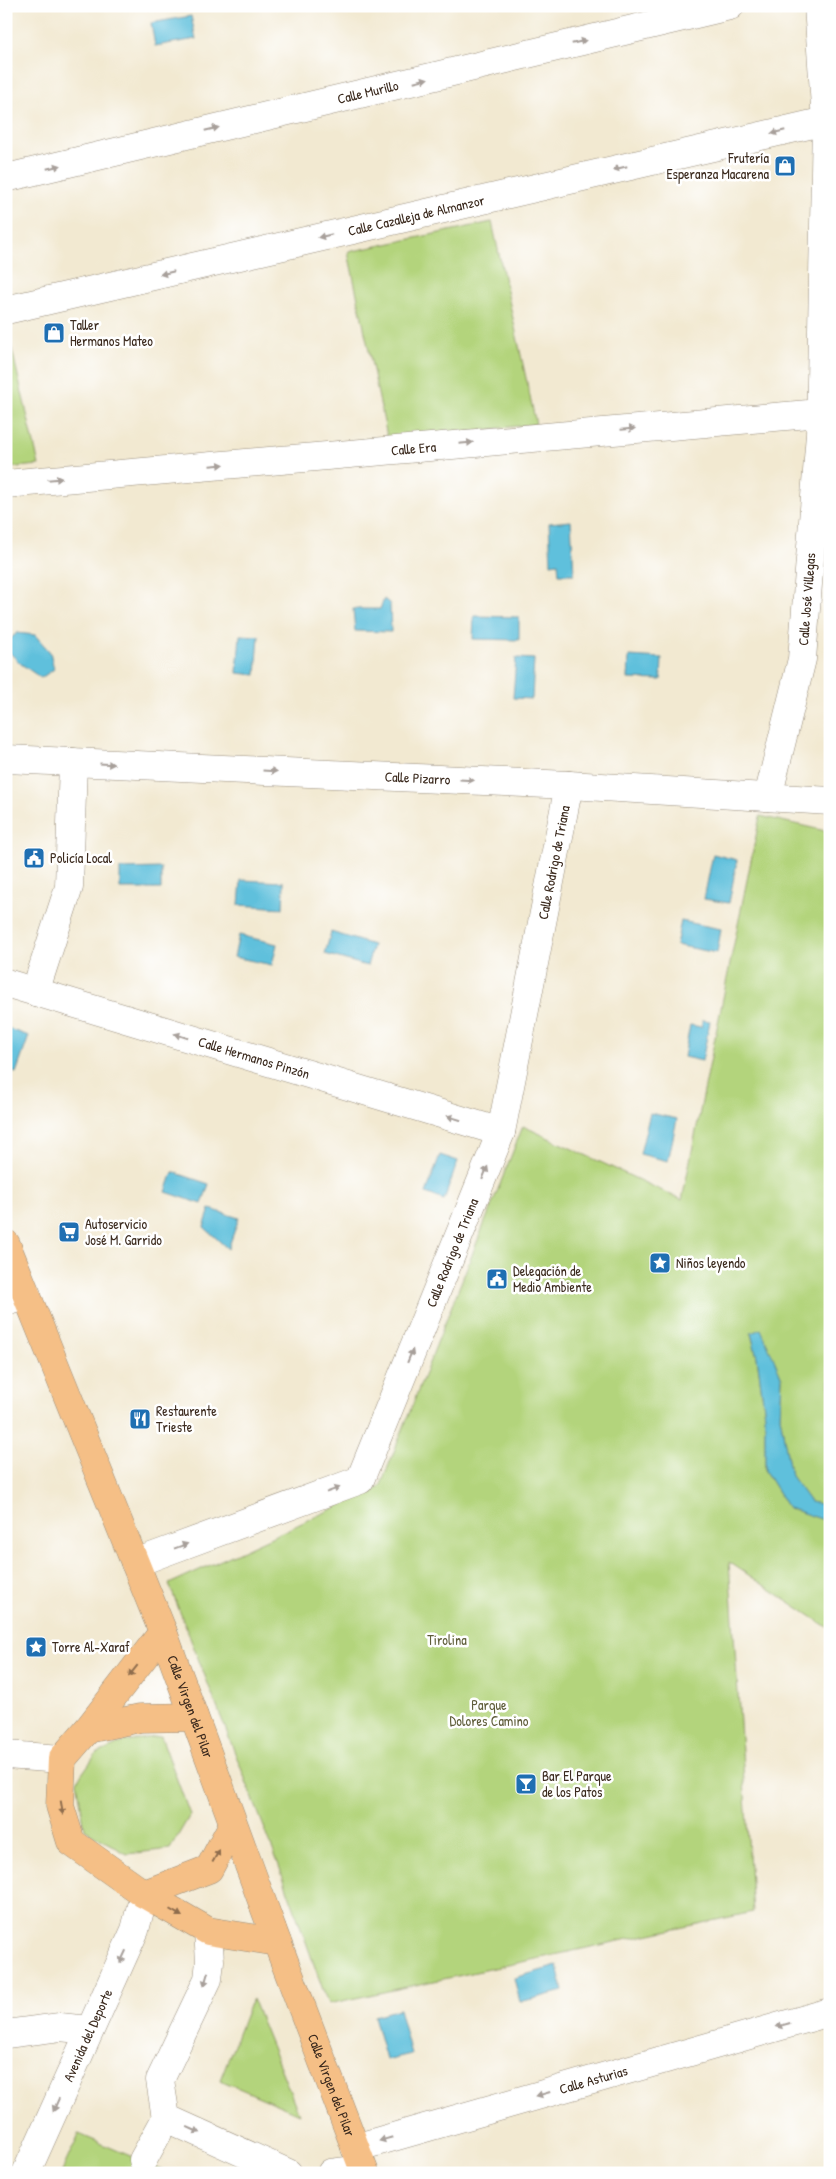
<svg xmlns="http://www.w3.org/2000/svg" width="836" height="2179" viewBox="0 0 836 2179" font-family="'Patrick Hand',sans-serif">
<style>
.green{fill:#b3d47b;stroke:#777f4c}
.water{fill:#5ec0dc;stroke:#4c757d}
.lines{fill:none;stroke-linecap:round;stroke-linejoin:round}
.minor-casing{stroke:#968a78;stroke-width:29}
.major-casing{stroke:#968a78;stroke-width:29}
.minor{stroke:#fff;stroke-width:28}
.major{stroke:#f5bf86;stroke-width:28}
.oneway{fill:#a79f9a}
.oneway2{fill:#8f6d4d}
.labels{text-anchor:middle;stroke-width:5;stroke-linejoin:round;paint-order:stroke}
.street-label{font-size:14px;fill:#3b2a1e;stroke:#fff}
.poi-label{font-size:14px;fill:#3b2a1e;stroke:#fff;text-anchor:start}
.park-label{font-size:14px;fill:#5f5d3a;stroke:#fff}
</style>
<rect width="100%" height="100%" fill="#fff"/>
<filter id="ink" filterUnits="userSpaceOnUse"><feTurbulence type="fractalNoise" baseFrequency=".02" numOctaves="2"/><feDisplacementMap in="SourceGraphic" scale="10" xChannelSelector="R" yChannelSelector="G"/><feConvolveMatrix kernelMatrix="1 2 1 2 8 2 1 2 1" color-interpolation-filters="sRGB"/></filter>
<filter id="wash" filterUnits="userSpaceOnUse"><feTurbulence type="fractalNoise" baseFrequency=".0096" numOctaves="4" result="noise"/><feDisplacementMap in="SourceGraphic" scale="20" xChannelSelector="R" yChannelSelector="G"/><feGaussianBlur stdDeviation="1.12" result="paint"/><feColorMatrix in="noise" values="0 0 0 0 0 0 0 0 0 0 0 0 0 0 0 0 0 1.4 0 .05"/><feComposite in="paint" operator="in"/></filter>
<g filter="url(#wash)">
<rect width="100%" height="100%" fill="#f2e9d1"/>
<g class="green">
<polygon points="492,222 536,424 388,441 348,252"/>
<polygon points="6,333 8,333 39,465 6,468"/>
<polygon points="760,816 830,832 830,1506 810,1502 791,1476 780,1416 782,1378 751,1334 757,1357 765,1415 765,1471 788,1508 830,1522 830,1629 729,1562 753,1912 328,2004 278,1863 169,1584 380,1487 523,1126 682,1200"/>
<polygon points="161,1736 190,1815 170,1849 127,1854 85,1830 77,1781 96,1754 126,1741"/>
<polygon points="252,1998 299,2114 220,2080"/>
<polygon points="79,2134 170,2173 61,2173"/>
</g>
<g class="water">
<polygon points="191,16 196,39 155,46 151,23"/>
<polygon points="571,521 574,574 559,574 558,563 551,564 549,523"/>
<polygon points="384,599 390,604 391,632 355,631 353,609 380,609"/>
<polygon points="474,616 519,617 519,640 473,639"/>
<polygon points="17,633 35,635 50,652 54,669 41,678 21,664 9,652 9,640"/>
<polygon points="240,635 259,636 256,675 237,673"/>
<polygon points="629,656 662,658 661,680 628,679"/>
<polygon points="516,658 534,659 532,699 513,698"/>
<polygon points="713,854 737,860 729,903 704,899"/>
<polygon points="161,868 161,889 120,889 120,869"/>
<polygon points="241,880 284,882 283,908 239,905"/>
<polygon points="681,921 721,929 717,953 676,945"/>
<polygon points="331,932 373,945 367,966 325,954"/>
<polygon points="239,935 277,944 272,965 234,957"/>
<polygon points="703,1020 710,1021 702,1061 684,1057 690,1025 701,1027"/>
<polygon points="6,1028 29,1036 16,1073 6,1069"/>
<polygon points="650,1113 677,1119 668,1161 640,1154"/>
<polygon points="440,1155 458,1161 444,1200 426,1193"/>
<polygon points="173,1172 209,1184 202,1204 166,1192"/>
<polygon points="210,1209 239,1218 228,1249 204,1227"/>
<polygon points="761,1329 782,1378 780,1416 791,1476 810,1502 830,1506 830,1522 788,1508 765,1471 765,1415 757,1357 751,1333"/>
<polygon points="557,1966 563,1991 520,2002 514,1978"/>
<polygon points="399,2009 411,2054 386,2060 374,2016"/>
</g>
</g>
<g filter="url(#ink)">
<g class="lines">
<g class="minor-casing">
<g id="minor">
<path id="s1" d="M6 178 730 6"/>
<path id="s2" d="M6 310 830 120"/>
<path id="s3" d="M6 484 820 413"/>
<path id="s4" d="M6 759 569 785 830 801"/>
<path id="s5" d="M768 797 802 659 820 434 826 121 818 6"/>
<path id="s6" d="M6 983 501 1132"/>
<polyline points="35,992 69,887 73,762"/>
<polyline points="6,1302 27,1295"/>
<path id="s7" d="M135 1563 360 1480 501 1132 569 785"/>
<polyline points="6,1755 62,1759"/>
<polyline points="208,1931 210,1961 208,1979 160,2080 166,2118 288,2173"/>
<polyline points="6,2034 60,2027 89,2030"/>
<path id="s8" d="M355 2148 830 2012"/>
<polyline points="143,2160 166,2118"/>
<path id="s9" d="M26 2173 135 1930 144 1894"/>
<polyline points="331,2173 363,2169"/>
</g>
</g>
<g class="major-casing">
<g id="major">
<path id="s10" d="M6 1244 163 1632 277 1942 365 2173"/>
<polyline points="163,1632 88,1729 62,1759 60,1806 71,1842 144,1894 208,1931 277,1942"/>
<polyline points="88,1729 140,1718 194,1717"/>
<polyline points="144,1894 209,1869 233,1824"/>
</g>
</g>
<use href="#minor" class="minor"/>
<use href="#major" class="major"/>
</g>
<defs><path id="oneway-solid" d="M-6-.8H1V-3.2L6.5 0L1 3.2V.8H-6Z" transform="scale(1.25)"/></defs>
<g class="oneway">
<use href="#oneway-solid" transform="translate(579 42) rotate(-13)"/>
<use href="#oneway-solid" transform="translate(421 80) rotate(-13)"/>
<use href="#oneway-solid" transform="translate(212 129) rotate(-13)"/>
<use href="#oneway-solid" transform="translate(778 132) rotate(167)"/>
<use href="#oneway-solid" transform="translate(54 167) rotate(-13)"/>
<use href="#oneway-solid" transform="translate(620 168) rotate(167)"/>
<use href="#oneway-solid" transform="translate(325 236) rotate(167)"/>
<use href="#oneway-solid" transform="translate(167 273) rotate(167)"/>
<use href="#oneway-solid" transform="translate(628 429) rotate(-5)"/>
<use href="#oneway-solid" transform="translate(466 443) rotate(-5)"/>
<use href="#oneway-solid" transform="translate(217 465) rotate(-5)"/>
<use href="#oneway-solid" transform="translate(55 479) rotate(-5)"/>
<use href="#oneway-solid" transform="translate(107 764) rotate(3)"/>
<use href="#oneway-solid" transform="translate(270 771) rotate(3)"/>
<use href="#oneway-solid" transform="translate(467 780) rotate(3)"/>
<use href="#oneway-solid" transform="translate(181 1036) rotate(-163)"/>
<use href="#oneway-solid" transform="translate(454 1118) rotate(-163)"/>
<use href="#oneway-solid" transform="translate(485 1173) rotate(-68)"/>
<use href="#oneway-solid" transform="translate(410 1356) rotate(-68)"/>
<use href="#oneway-solid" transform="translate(333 1490) rotate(-20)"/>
<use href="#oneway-solid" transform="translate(181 1546) rotate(-20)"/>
<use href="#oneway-solid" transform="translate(123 1957) rotate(115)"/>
<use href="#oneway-solid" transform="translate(206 1979) rotate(107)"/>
<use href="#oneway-solid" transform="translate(783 2025) rotate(164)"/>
<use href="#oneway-solid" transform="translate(543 2094) rotate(164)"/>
<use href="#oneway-solid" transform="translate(56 2105) rotate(114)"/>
<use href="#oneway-solid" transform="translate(194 2130) rotate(24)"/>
<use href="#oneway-solid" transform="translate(386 2139) rotate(164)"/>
</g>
<g class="oneway2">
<use href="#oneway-solid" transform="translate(133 1671) rotate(128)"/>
<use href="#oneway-solid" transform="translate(62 1808) rotate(80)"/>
<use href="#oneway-solid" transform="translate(216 1856) rotate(-61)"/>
<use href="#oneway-solid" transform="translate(176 1913) rotate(30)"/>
</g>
</g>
<defs>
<g id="shop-square" transform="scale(1.125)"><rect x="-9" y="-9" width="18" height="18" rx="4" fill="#1f6fb2" stroke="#fff"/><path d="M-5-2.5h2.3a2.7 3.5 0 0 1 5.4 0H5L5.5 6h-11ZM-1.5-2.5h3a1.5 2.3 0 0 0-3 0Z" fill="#fff"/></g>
<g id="civic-square" transform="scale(1.125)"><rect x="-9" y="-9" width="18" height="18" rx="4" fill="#1f6fb2" stroke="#fff"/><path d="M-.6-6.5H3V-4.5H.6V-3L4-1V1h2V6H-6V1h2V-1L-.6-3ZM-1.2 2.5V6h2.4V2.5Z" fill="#fff"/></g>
<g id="supermarket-square" transform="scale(1.125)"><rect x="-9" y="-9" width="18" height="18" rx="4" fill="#1f6fb2" stroke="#fff"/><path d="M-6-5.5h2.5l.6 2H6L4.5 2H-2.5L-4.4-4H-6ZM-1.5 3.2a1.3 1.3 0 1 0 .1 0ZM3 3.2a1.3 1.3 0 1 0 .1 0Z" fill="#fff"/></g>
<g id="sight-square" transform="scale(1.125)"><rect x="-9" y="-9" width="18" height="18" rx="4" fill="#1f6fb2" stroke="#fff"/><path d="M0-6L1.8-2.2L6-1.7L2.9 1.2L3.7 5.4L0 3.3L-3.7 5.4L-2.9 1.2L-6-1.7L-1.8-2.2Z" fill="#fff"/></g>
<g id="restaurant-square" transform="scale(1.125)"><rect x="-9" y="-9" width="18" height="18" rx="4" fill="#1f6fb2" stroke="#fff"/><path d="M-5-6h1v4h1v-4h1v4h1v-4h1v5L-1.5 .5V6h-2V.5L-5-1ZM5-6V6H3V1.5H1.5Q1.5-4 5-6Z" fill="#fff"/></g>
<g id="bar-square" transform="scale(1.125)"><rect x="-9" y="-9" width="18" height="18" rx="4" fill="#1f6fb2" stroke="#fff"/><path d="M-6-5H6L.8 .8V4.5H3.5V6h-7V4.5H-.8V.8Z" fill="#fff"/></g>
</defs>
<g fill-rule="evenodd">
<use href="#shop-square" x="785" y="166"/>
<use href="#shop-square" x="54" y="333"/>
<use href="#civic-square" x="34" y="858"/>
<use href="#supermarket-square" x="69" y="1232"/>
<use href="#sight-square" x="660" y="1263"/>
<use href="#civic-square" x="497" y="1279"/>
<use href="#restaurant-square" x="140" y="1419"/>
<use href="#sight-square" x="36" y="1647"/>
<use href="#bar-square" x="526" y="1784"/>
</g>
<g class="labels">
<g class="street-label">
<text dy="5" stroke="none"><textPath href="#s1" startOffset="372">Calle Murillo</textPath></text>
<text dy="5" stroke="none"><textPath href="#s2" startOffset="421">Calle Cazalleja de Almanzor</textPath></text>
<text dy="5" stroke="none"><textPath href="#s3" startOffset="409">Calle Era</textPath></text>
<text dy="5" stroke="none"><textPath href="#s5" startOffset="202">Calle José Villegas</textPath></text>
<text dy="5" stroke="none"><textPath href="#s4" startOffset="412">Calle Pizarro</textPath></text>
<text dy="5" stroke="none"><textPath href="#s7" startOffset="890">Calle Rodrigo de Triana</textPath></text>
<text dy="5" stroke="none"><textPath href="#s6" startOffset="259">Calle Hermanos Pinzón</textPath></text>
<text dy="5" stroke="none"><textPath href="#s7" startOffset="485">Calle Rodrigo de Triana</textPath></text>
<text dy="5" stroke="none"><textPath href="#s10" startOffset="498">Calle Virgen del Pilar</textPath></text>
<text dy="5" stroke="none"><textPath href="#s9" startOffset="151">Avenida del Deporte</textPath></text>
<text dy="5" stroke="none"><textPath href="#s8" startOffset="248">Calle Asturias</textPath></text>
<text dy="5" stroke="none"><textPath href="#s10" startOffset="902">Calle Virgen del Pilar</textPath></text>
</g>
<g class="poi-label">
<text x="769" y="163" text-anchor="end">Frutería<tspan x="769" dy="16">Esperanza Macarena</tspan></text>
<text x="70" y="330">Taller<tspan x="70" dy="16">Hermanos Mateo</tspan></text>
<text x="50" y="863">Policía Local</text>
<text x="85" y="1229">Autoservicio<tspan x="85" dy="16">José M. Garrido</tspan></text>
<text x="676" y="1268">Niños leyendo</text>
<text x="513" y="1276">Delegación de<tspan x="513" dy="16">Medio Ambiente</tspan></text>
<text x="156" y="1416">Restaurente<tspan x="156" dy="16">Trieste</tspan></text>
<text x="52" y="1652">Torre Al-Xaraf</text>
<text x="542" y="1781">Bar El Parque<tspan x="542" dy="16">de los Patos</tspan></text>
</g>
<g class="park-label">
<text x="447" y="1645">Tirolina</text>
<text x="489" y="1710">Parque<tspan x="489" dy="16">Dolores Camino</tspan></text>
</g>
</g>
<rect width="836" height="2179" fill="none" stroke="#fff" stroke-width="25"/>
</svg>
